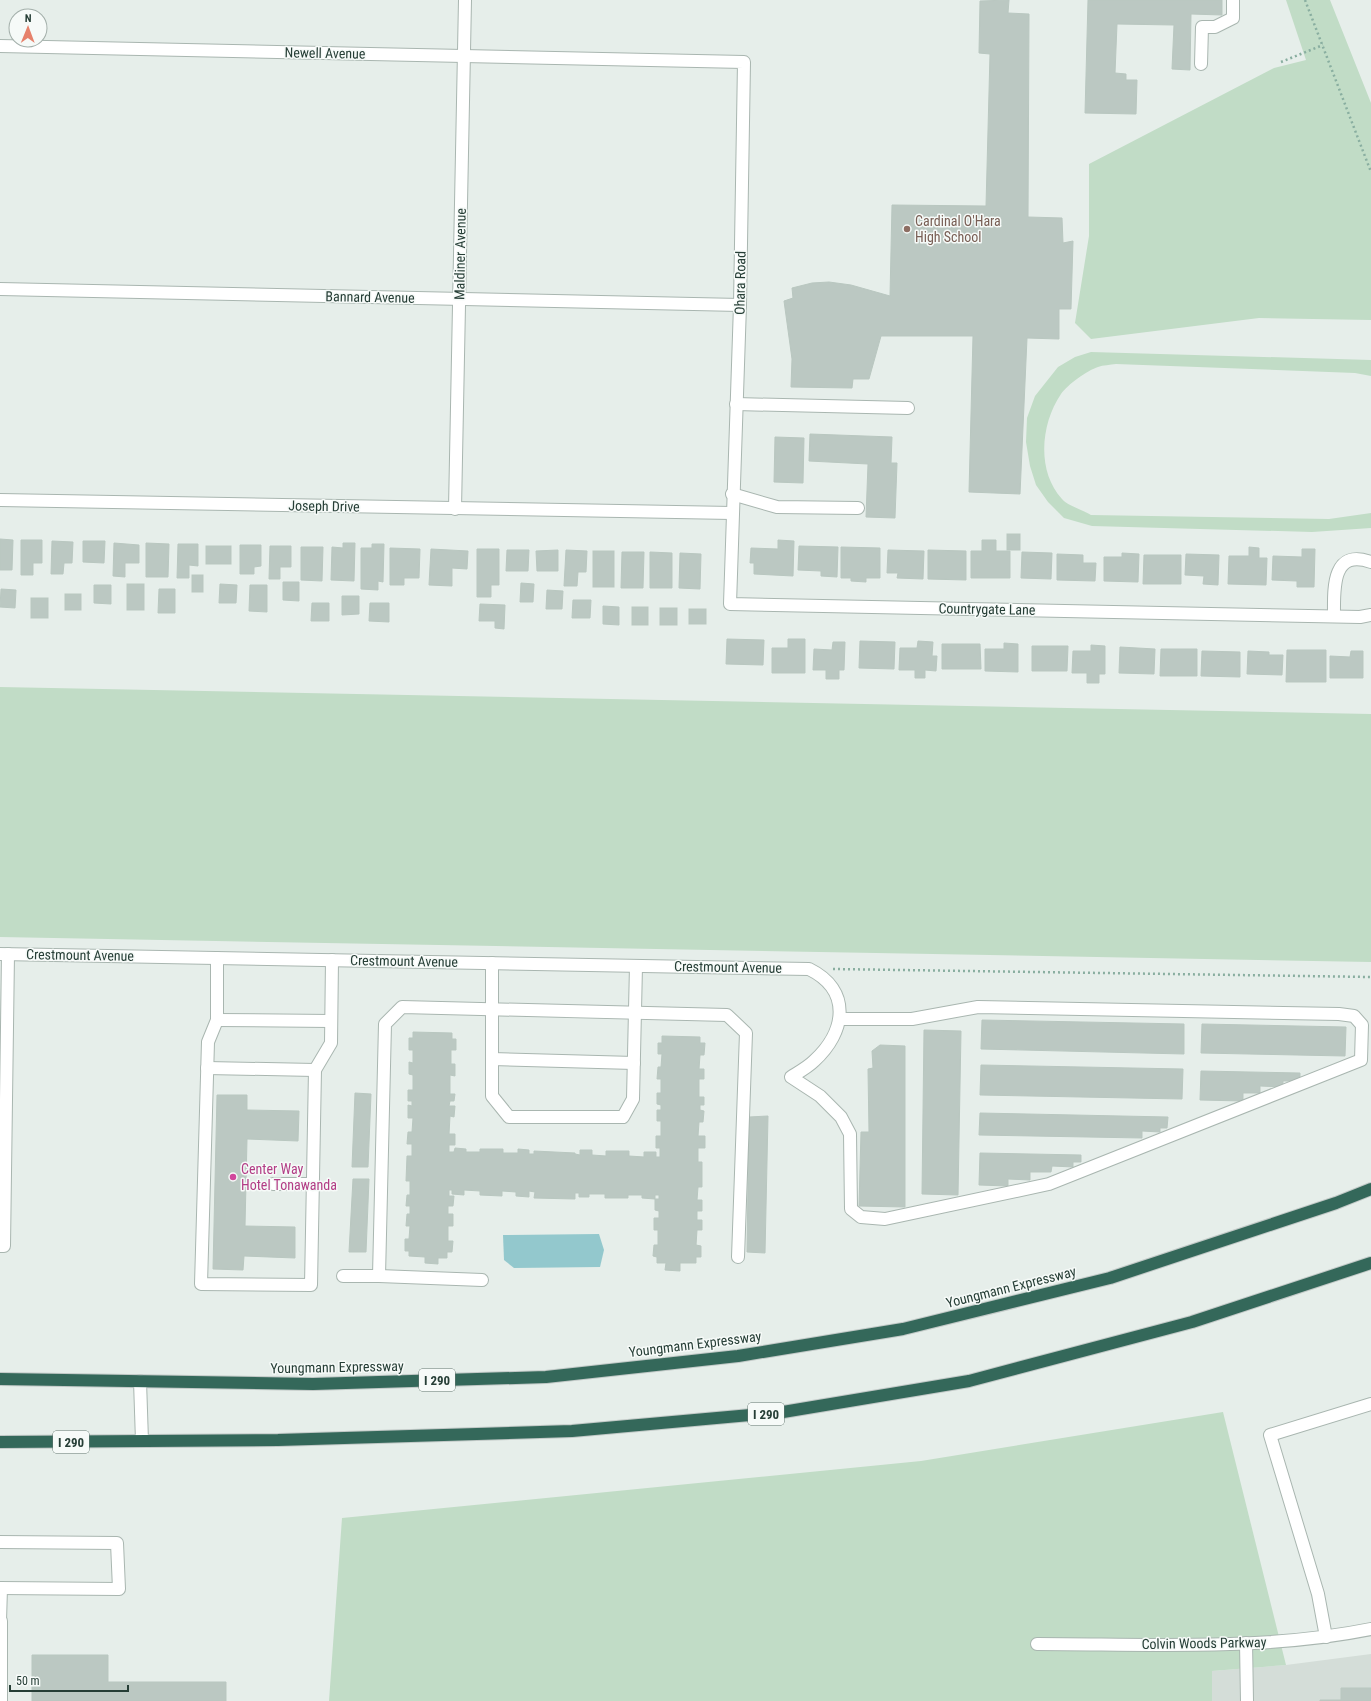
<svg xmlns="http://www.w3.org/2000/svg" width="1371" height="1701" viewBox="0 0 1371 1701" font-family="'Roboto Condensed',sans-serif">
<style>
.built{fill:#d4ddd8}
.green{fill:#c1dcc6}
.water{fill:#93c8cd}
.building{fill:#bbc8c2;stroke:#b9c7c0}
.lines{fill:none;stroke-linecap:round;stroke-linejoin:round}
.minor-casing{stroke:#a9b6b0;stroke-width:14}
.highway-casing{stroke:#c2c9c7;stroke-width:14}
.path{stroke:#89aea0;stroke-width:2.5;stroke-dasharray:2 3;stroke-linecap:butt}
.minor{stroke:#fff;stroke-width:12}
.highway{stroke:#34685a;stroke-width:12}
.education-dot{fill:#8d6e63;stroke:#f6faf8;stroke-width:1.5}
.hotel-dot{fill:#d1479c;stroke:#f6faf8;stroke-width:1.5}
.labels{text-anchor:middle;stroke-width:3;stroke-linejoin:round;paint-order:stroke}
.shield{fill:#f6faf8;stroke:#647670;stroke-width:1}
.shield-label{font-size:13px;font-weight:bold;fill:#263e36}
.street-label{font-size:14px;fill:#263e36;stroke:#f6faf8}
.education-label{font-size:14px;fill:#785e54;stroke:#f6faf8;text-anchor:start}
.hotel-label{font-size:14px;fill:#b23c85;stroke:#f6faf8;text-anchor:start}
</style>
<rect width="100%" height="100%" fill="#e6eeea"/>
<polygon class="built" points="1371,1654 1371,1701 1212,1701 1212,1671 1286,1665"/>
<g class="green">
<polygon points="1286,0 1330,0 1371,103 1371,320 1259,318 1091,339 1075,323 1089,236 1089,164 1274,68 1306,60"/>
<path d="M1091 352 1371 360V376L1355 373 1116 364C1110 365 1103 365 1098 367 1088 370 1067 385 1061 394 1041 423 1036 471 1062 499 1068 506 1083 510 1091 515L1329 519 1371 513V528L1312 532 1092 526 1064 518 1048 502 1036 485 1030 466 1026 442 1027 418 1035 396 1058 367 1075 357Z"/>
<polygon points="0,687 1371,714 1371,962 0,937"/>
<polygon points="1223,1412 1286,1665 1212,1671 1212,1701 329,1701 342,1518 921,1461"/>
</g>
<polygon class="water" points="599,1234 604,1250 600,1267 514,1268 504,1260 503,1235"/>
<g class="building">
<polygon points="1009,0 1008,13 1029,14 1028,217 1062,218 1063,243 1073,241 1071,309 1059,309 1059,339 1027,338 1020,494 969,492 973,336 881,336 869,379 853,379 852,388 791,387 792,359 784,301 793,298 792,288 812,283 829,282 851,285 890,296 892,205 986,206 990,54 979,53 980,1"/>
<polygon points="1088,0 1222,0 1222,15 1191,14 1190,70 1172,69 1174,25 1117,24 1115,73 1126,74 1126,80 1137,80 1136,114 1085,113"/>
<polygon points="810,434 892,437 891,463 897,463 895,518 866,517 868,464 809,461"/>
<polygon points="775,437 804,438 803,483 774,482"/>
<rect x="1007" y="534" width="13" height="16"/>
<polygon points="0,539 13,540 12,570 0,570"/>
<polygon points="21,540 42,540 42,563 33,563 33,575 21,575"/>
<polygon points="778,540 794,541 793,576 754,574 754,563 750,563 751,548 778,549"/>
<polygon points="982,540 996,540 996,551 1010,551 1010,578 971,578 971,551 982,551"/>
<polygon points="52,541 73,542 72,563 64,563 63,574 51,574"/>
<polygon points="83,541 105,541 104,563 83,562"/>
<polygon points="114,543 139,545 139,563 125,563 125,577 113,576"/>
<polygon points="146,543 169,544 168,577 146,577"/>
<polygon points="343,543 355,543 354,581 331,580 332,547 343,548"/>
<polygon points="178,544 198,544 198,566 189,565 189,578 177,578"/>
<polygon points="372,544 384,544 383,582 378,581 378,590 361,589 361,548 372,548"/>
<polygon points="240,545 261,545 261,566 254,567 254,574 240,574"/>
<rect x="206" y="546" width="25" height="18"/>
<polygon points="270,546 291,546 291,567 280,567 280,579 269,579"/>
<polygon points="799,546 838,547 837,577 821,576 821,571 798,570"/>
<polygon points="301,547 323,547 322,581 301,580"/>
<polygon points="841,547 880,548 880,578 866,578 866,582 851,581 851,578 841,578"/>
<polygon points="1249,547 1259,548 1259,558 1267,558 1266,585 1228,584 1229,556 1249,556"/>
<polygon points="390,548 420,549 419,578 404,578 404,585 390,585"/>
<polygon points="431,549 468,551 467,569 452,568 452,586 429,585"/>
<polygon points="477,549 499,549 499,585 491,585 491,597 477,597"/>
<polygon points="1302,549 1315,549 1314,587 1297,587 1297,581 1272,580 1273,556 1302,557"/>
<polygon points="507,550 529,550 528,571 506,571"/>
<polygon points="558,550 558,571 537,571 536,551"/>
<polygon points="566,550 587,551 586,572 578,572 577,586 564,586"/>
<polygon points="888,550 924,551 923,579 897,578 898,573 887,573"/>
<polygon points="928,550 966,551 966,580 928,579"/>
<rect x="593" y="551" width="21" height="36"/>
<polygon points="622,552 644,552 643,588 621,588"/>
<polygon points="650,552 672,553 672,588 650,588"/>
<polygon points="1022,552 1052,553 1051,579 1021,578"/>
<polygon points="680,553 701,554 700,589 679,588"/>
<polygon points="1122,553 1139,554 1138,582 1104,581 1104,557 1122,557"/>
<polygon points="1057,554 1083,555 1083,563 1096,563 1095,581 1057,580"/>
<polygon points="1186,554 1219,555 1218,585 1203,584 1204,576 1185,575"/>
<polygon points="1144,555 1181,555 1181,584 1143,584"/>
<rect x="192" y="575" width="11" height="17"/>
<polygon points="283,582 299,582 299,601 283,600"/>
<polygon points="521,583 534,584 533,602 520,602"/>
<rect x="127" y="584" width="17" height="26"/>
<polygon points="220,584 237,585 236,603 219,603"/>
<polygon points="94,585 111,585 111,604 94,603"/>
<polygon points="250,585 267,585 267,612 249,611"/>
<polygon points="1,589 16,590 15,608 0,607"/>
<polygon points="159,589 175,589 175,613 158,613"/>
<polygon points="547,590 563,591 562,609 546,609"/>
<rect x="65" y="594" width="16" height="16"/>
<polygon points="342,596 359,596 359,614 342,615"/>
<rect x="31" y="598" width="17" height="20"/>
<polygon points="573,600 591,600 590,618 572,618"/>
<polygon points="312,603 329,603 329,621 311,621"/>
<polygon points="370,603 389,603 389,622 369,621"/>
<polygon points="480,604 505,605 504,629 495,628 495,621 479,621"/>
<polygon points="603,606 619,607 619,625 603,624"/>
<rect x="632" y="607" width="16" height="18"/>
<rect x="660" y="608" width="17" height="17"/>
<rect x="689" y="609" width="17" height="15"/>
<polygon points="727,639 764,640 763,665 726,664"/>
<polygon points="788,639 805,639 805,673 772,673 772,648 788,648"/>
<polygon points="860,641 895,642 894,669 859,668"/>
<polygon points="918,641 933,642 932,656 937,656 936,671 925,670 925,678 915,678 915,670 899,670 900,648 917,648"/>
<polygon points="833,642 845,642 844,670 839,670 839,679 826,679 826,670 813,670 814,649 832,650"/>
<polygon points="1004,643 1018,644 1018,672 985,671 985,649 1004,649"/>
<polygon points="942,644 980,644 981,669 942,669"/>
<polygon points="1091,645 1105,646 1105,674 1099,674 1099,683 1087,683 1087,673 1072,673 1073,651 1091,651"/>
<polygon points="1032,646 1068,646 1067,671 1032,671"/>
<polygon points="1120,647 1155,649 1154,674 1119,673"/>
<polygon points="1161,649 1197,649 1197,676 1160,676"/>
<polygon points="1287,650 1326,650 1326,682 1286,682"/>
<polygon points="1202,651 1240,652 1240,677 1201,676"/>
<polygon points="1248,651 1269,652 1269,655 1283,655 1282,675 1247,674"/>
<polygon points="1351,651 1363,651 1363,678 1330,678 1330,656 1350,657"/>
<polygon points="982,1020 1184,1024 1184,1054 981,1049"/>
<polygon points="1202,1024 1346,1027 1345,1056 1201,1053"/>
<polygon points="924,1030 961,1031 958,1195 922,1194"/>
<polygon points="413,1032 452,1033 452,1039 456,1039 456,1050 451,1050 451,1064 455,1064 455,1076 450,1075 450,1094 455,1094 454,1101 450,1101 449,1106 455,1106 454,1117 450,1116 449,1134 455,1134 455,1145 449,1145 449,1152 454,1152 455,1148 466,1149 466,1152 480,1152 480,1149 503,1149 503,1153 518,1153 518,1149 529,1150 529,1154 534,1154 534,1151 575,1153 575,1154 580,1155 580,1150 592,1150 592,1155 606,1156 606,1151 629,1151 629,1156 644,1157 644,1152 656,1152 656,1157 660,1157 660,1148 656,1148 656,1136 661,1136 661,1121 657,1121 657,1110 661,1110 661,1105 657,1104 657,1093 661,1093 661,1079 657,1079 658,1067 661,1067 662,1054 658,1054 658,1043 662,1043 662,1036 700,1037 700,1043 705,1043 704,1055 700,1055 699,1069 704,1069 704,1079 699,1079 699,1097 704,1097 704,1105 700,1105 700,1110 704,1111 703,1122 699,1122 698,1136 705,1136 705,1148 698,1148 698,1162 702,1162 702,1187 698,1187 697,1200 702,1200 702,1211 697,1211 697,1220 702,1220 702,1230 697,1230 696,1245 701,1246 701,1257 696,1257 696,1263 680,1263 680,1271 665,1270 666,1263 657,1263 657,1257 653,1256 654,1245 658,1245 658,1230 654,1230 654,1218 659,1218 659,1211 655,1210 655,1199 659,1199 659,1195 655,1195 655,1199 642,1198 642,1195 628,1195 628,1198 605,1198 605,1194 589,1194 589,1197 579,1197 579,1193 575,1193 575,1199 534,1198 535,1192 529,1191 529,1197 516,1196 516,1192 502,1191 502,1196 480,1195 480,1191 464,1190 464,1195 452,1194 452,1190 449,1190 449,1196 454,1196 453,1206 448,1206 448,1214 453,1214 453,1226 448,1226 448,1241 453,1241 452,1252 447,1252 447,1258 438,1258 438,1264 425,1263 425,1257 409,1256 409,1251 405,1251 405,1239 409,1239 410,1226 406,1226 407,1214 410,1214 410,1206 406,1206 407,1195 410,1195 410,1181 406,1181 407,1156 412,1156 412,1144 407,1144 408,1132 412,1132 413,1118 408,1118 408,1105 412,1106 412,1101 408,1101 408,1090 413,1090 413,1075 409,1074 409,1062 413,1063 413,1050 409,1050 409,1038 413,1038"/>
<polygon points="880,1045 905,1046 905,1207 859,1206 861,1132 869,1132 868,1069 873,1068 872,1051"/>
<polygon points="981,1065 1183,1069 1182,1099 980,1095"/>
<polygon points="1201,1071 1300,1073 1300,1081 1283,1081 1283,1087 1260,1086 1260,1093 1243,1093 1243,1101 1200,1100"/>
<polygon points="355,1093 371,1094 368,1167 352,1167"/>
<polygon points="217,1095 247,1095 247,1110 299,1111 298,1141 247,1139 245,1226 295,1227 295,1258 244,1256 243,1270 213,1269"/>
<polygon points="980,1113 1168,1117 1167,1128 1160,1128 1160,1132 1142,1131 1142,1138 979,1135"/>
<polygon points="768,1116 765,1253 747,1252 749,1117"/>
<polygon points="980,1153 1081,1155 1081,1162 1073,1162 1073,1167 1052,1166 1051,1172 1030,1172 1030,1180 1008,1179 1008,1186 979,1185"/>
<polygon points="353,1179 369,1179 366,1252 349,1252"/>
<polygon points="32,1655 108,1655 108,1682 226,1682 226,1701 32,1701"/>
<polygon points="1341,1688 1371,1688 1371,1701 1320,1701 1320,1700 1341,1700"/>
</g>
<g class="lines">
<g class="minor-casing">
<g id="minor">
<polyline points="0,46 744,62 740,305 730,604 1360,617 1371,615"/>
<polyline points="1201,64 1202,27 1215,27 1233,18 1233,0"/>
<polyline points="0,289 740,305"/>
<polyline points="736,404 908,408"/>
<polyline points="732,494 777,507 858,508"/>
<polyline points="0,500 732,513"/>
<polyline points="455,509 465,0"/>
<path d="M1334 616C1334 590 1331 548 1371 562"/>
<path d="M0 954 809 969C852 990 846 1032 814 1061 808 1067 799 1072 791 1077L820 1096 841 1117 850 1134 851 1209 861 1217 885 1219 1049 1184 1361 1060 1362 1025 1354 1016 1339 1014 978 1007 912 1019H840"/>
<polyline points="217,958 217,1020 208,1042 201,1284 311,1285 315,1070 331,1043 332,960"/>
<polyline points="492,963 492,1096 509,1117 623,1117 633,1099 636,966"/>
<polyline points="217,1020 331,1021"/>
<polyline points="492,1059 634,1063"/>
<polyline points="207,1068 315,1070"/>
<polyline points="273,1184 313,1184"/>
<polyline points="0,1246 4,1246 8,954"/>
<polyline points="343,1276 379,1276 482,1280"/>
<polyline points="379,1276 385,1024 402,1007 727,1015 746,1033 738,1257"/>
<polyline points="140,1381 142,1441"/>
<polyline points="0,1542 117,1543 119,1589 0,1588"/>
<polyline points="0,1621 1,1588"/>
<polyline points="1,1621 1,1701"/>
<polyline points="1326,1637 1318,1594 1270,1435 1371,1404"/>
<polyline points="1246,1643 1247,1701"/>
<path d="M1037 1644C1147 1644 1263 1651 1371 1629"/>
</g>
</g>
<g class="highway-casing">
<g id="highway">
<polyline points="0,1379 313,1384 546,1377 738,1356 903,1329 1110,1278 1336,1203 1371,1189"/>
<polyline points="0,1442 278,1440 572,1431 783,1412 969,1381 1192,1322 1371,1263"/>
</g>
</g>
<g class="path">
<polyline points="1305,0 1371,172"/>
<polyline points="1281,62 1323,45"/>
<polyline points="833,969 1371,977"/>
</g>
<use href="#minor" class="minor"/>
<use href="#highway" class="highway"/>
</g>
<circle class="education-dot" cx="907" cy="229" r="4"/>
<circle class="hotel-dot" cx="233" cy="1177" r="4"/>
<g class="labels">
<g class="shield">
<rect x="419" y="1369" width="36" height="22" rx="3"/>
<rect x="748" y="1403" width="36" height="22" rx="3"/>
<rect x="53" y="1431" width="36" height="22" rx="3"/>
</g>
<g class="shield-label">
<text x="437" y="1385">I 290</text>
<text x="766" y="1419">I 290</text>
<text x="71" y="1447">I 290</text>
</g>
<g class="street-label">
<text transform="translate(325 53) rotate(1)" y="5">Newell Avenue</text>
<text transform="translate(460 254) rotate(-89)" y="5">Maldiner Avenue</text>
<text transform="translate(740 283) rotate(-89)" y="5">Ohara Road</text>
<text transform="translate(370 297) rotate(1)" y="5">Bannard Avenue</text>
<text transform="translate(324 506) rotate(1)" y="5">Joseph Drive</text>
<text transform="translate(987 609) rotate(1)" y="5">Countrygate Lane</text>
<text transform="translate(80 955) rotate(1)" y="5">Crestmount Avenue</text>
<text transform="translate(404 961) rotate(1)" y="5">Crestmount Avenue</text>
<text transform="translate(728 967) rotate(1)" y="5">Crestmount Avenue</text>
<text transform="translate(1011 1287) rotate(-14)" y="5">Youngmann Expressway</text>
<text transform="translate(695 1344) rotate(-7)" y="5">Youngmann Expressway</text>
<text transform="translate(337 1367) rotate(-1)" y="5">Youngmann Expressway</text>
<text transform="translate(1204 1643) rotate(-1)" y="5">Colvin Woods Parkway</text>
</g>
<g class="education-label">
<text x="915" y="226">Cardinal O'Hara<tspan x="915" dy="16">High School</tspan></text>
</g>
<g class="hotel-label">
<text x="241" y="1174">Center Way<tspan x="241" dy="16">Hotel Tonawanda</tspan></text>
</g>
</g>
<g transform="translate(28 28) rotate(1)"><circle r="19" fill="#f6faf8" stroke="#a3afaa"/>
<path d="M0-3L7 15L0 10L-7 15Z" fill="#e6816b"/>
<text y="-6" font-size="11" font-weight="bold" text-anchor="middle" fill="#263e36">N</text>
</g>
<path d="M10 1685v6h118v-6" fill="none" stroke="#263e36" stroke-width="2"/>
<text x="16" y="1685" font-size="12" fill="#263e36" stroke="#f6faf8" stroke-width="3" paint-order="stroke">50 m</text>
</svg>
